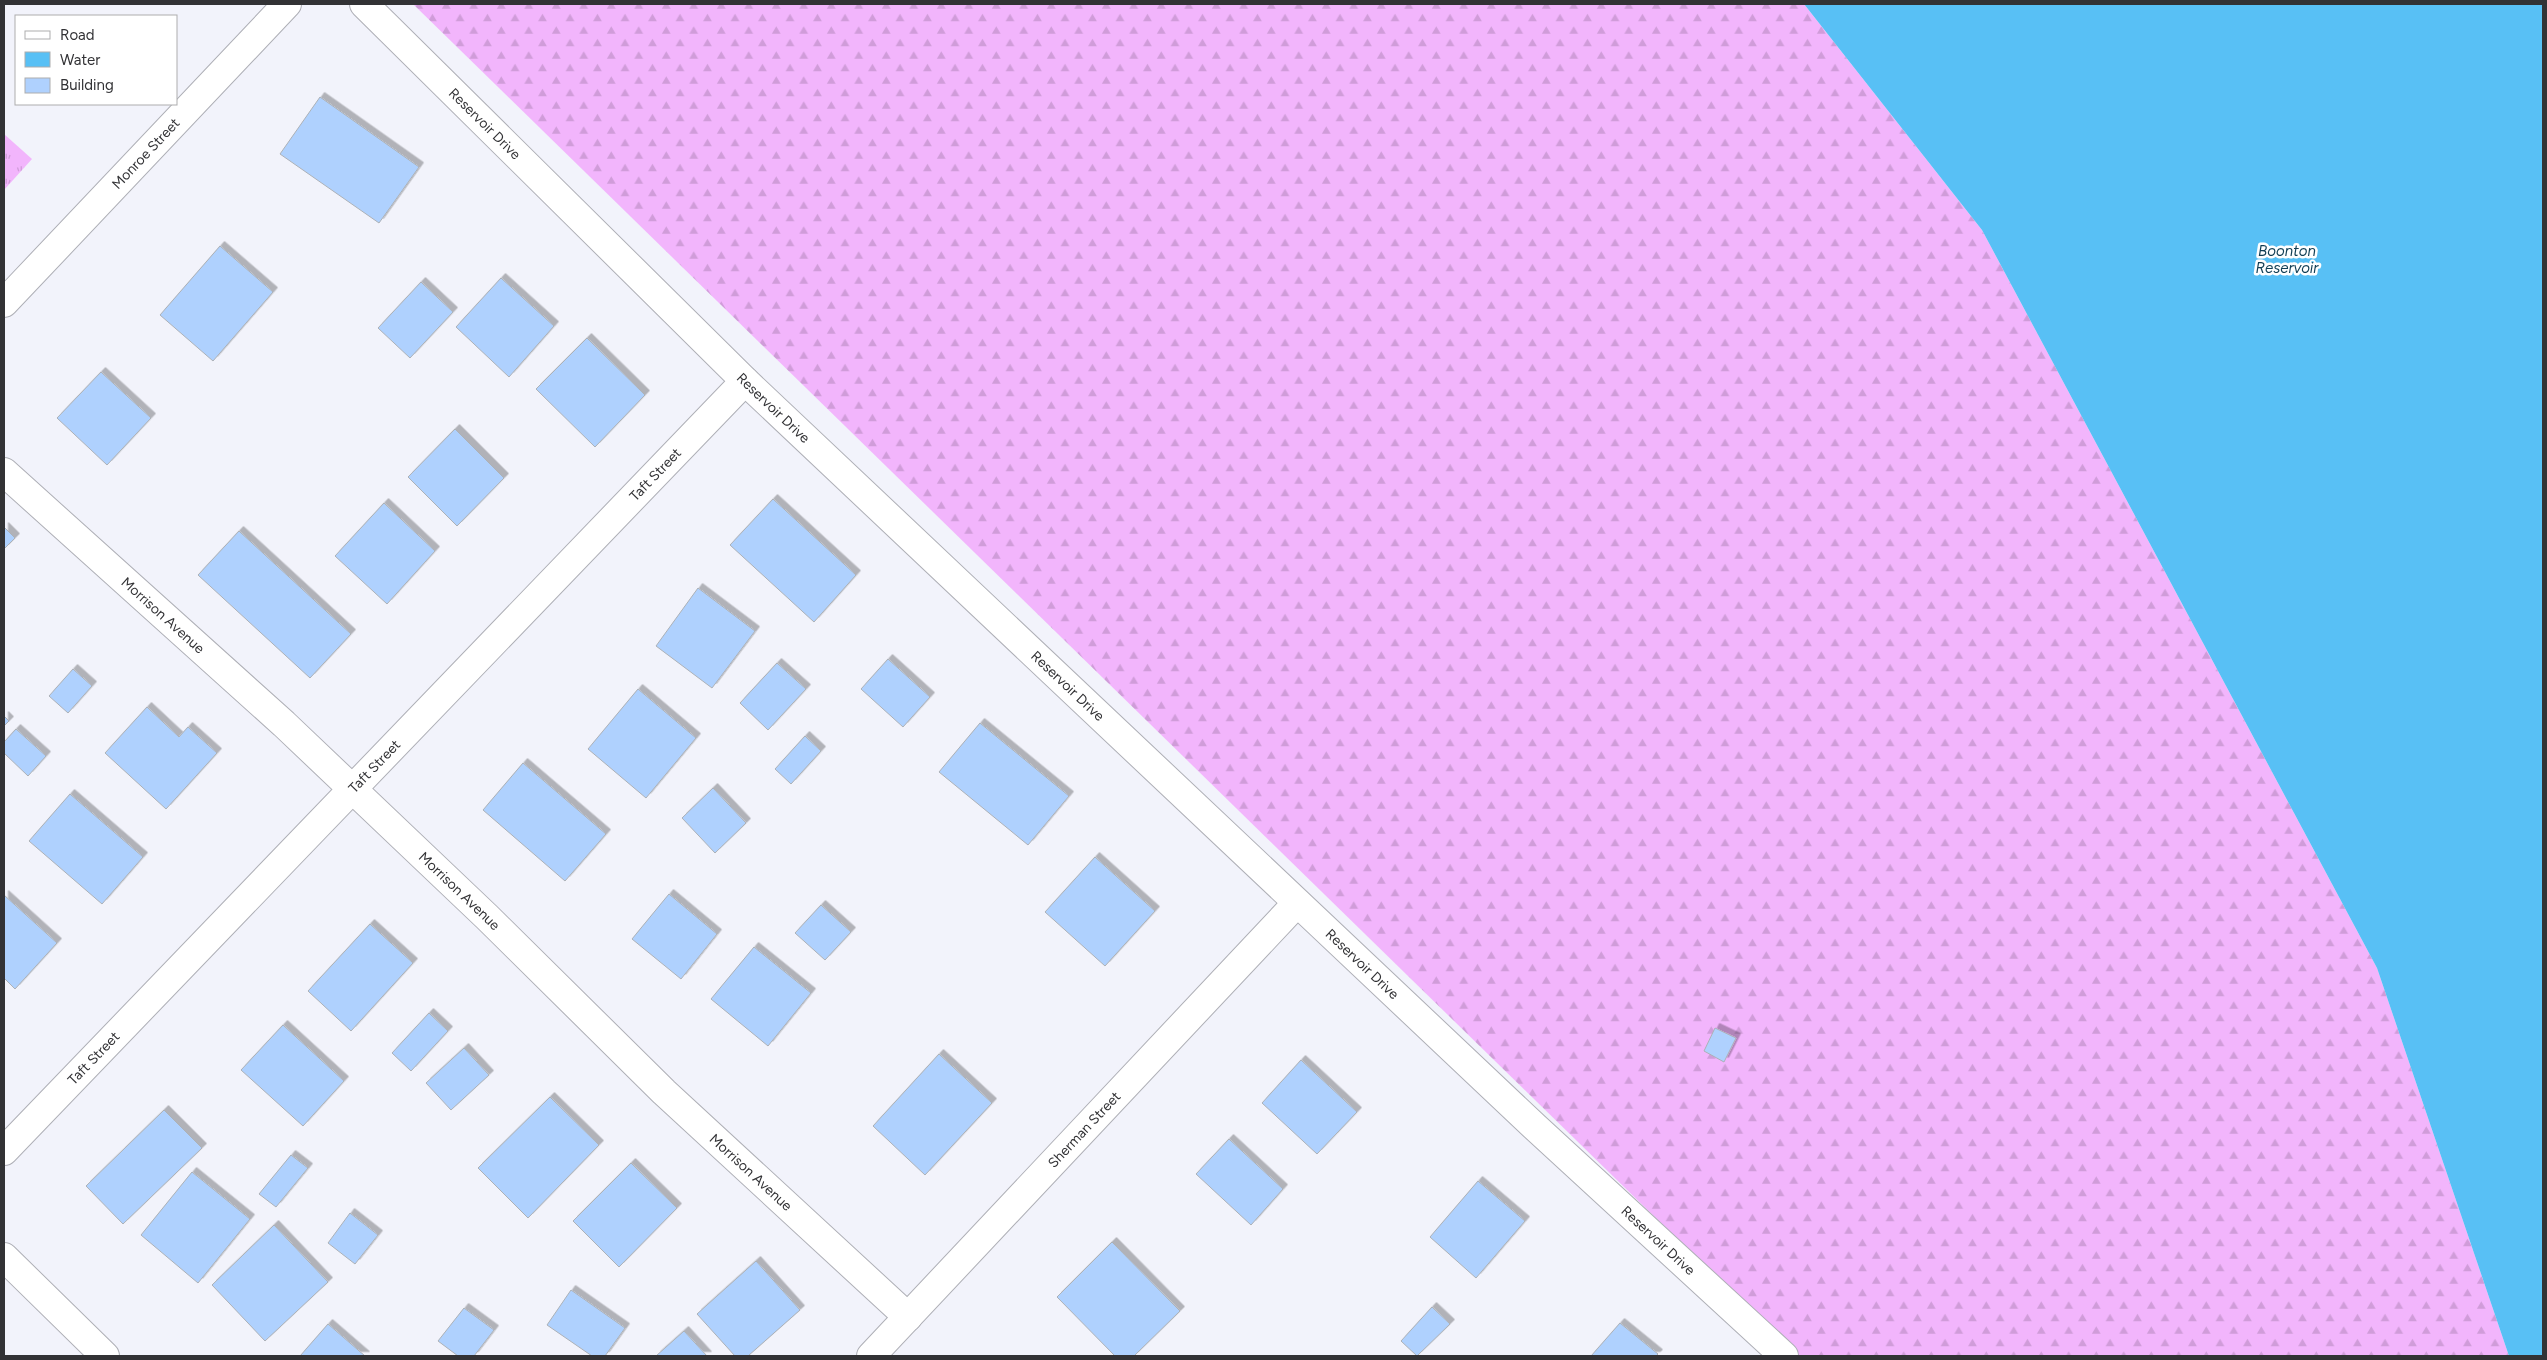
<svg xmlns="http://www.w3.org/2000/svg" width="2547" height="1360" viewBox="0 0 2547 1360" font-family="Figtree,sans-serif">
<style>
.forest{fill:url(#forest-firs)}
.park{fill:url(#park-tufts)}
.water{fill:#58c0f5}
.building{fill:#afd1fe;stroke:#acb1b7;filter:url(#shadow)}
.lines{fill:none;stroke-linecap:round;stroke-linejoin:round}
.minor-casing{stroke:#aeafb6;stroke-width:30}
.minor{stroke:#fff;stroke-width:28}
.labels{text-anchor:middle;stroke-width:5;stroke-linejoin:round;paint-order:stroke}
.street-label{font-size:14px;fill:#323235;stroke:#fff}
.water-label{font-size:15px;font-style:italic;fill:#113e54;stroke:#fff}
</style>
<defs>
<pattern id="forest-firs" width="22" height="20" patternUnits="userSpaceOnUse" patternTransform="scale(1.25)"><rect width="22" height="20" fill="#f2b5fc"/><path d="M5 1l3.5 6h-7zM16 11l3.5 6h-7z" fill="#d09cd9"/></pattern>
<pattern id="park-tufts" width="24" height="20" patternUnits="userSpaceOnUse" patternTransform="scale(1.25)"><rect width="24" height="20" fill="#f2b5fc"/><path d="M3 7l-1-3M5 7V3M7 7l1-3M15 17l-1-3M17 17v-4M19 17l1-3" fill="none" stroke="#d09cd9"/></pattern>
<filter id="shadow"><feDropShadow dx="4.5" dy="-4.5" stdDeviation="0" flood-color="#0004"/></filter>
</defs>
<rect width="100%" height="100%" fill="#f2f3fb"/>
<polygon class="forest" points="413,4 1804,4 1982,230 2377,968 2509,1356 1797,1356"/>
<polygon class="park" points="4,134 32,159 4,190"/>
<polygon class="water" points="1804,4 2543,4 2543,1356 2509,1356 2377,968 1982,230"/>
<g class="building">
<polygon points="320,97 419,167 379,223 280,154"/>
<polygon points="220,246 273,292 213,361 160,315"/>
<polygon points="501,278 554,326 509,377 456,327"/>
<polygon points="421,282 453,312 410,358 378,328"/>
<polygon points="587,338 645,395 595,447 536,389"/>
<polygon points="101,372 151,418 107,465 57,418"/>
<polygon points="455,429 504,478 457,526 408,477"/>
<polygon points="773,499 856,575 814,622 730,545"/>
<polygon points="384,503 435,551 387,604 335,556"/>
<polygon points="4,527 15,538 4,549"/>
<polygon points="239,531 351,634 310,678 198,575"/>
<polygon points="698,588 755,631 712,688 656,646"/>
<polygon points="888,659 930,697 903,727 861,689"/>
<polygon points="777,663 806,689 768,730 740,703"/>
<polygon points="73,669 92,686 68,713 49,696"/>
<polygon points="638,689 696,738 646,798 588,749"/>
<polygon points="147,707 179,737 188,727 217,753 166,809 105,753"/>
<polygon points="4,716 9,721 4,726"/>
<polygon points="980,723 1069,796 1028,845 939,772"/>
<polygon points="16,729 46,756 28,776 4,753 4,742"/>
<polygon points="805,736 821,751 791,784 775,769"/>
<polygon points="523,763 606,834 565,881 483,810"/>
<polygon points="713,788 746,823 715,853 682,818"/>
<polygon points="70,794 143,857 102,904 29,841"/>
<polygon points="1095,857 1155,911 1105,966 1045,912"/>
<polygon points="669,894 717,934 681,979 632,939"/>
<polygon points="4,895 57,943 15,989 4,978"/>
<polygon points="821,905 851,932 825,960 795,933"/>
<polygon points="370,924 413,963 351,1031 308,991"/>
<polygon points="754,947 811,993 768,1046 711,999"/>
<polygon points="429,1013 448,1031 411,1071 392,1053"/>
<polygon points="283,1025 344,1081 303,1126 241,1070"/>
<polygon points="1715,1028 1736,1038 1724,1062 1704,1051"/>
<polygon points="464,1048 489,1075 451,1110 426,1083"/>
<polygon points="939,1054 992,1103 925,1175 873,1126"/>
<polygon points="1301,1060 1357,1112 1317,1154 1262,1103"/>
<polygon points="550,1097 599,1145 528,1218 478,1168"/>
<polygon points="164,1110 202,1148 123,1224 86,1186"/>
<polygon points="1229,1139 1283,1189 1251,1225 1196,1174"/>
<polygon points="291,1155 308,1168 276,1207 259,1194"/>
<polygon points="631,1163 677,1208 619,1267 573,1221"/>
<polygon points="192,1172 250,1219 198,1283 141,1235"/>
<polygon points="1478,1181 1525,1221 1476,1278 1430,1237"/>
<polygon points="350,1213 378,1235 355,1264 328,1243"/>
<polygon points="274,1225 328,1282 265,1341 212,1285"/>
<polygon points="1112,1242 1180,1311 1134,1356 1115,1356 1057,1297"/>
<polygon points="756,1261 800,1310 748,1356 735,1356 697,1314"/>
<polygon points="571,1290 625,1328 605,1356 592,1356 547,1325"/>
<polygon points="1432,1307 1450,1324 1417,1356 1401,1341"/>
<polygon points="464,1308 494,1330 474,1356 458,1356 438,1341"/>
<polygon points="1620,1323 1658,1354 1656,1356 1591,1356"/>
<polygon points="328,1324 365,1356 300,1356"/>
<polygon points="684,1331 707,1356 656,1356"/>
</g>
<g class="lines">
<g class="minor-casing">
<g id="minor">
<path id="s1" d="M364 4 745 381 1534 1126 1784 1356"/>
<path id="s2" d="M4 303 287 4"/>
<path id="s3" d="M4 472 284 724 487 917 664 1092 908 1317"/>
<path id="s4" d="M4 1151 745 381"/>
<polyline points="4,1257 105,1356"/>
<path id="s5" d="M871 1356 1297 903"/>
</g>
</g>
<use href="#minor" class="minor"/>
</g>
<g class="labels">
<g class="street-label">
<text dy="5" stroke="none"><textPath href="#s1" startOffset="170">Reservoir Drive</textPath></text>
<text dy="5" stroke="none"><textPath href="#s2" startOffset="206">Monroe Street</textPath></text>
<text dy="5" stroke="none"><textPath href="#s1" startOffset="575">Reservoir Drive</textPath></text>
<text dy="5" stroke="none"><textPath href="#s4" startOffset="939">Taft Street</textPath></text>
<text dy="5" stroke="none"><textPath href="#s3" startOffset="214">Morrison Avenue</textPath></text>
<text dy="5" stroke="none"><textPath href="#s1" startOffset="980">Reservoir Drive</textPath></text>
<text dy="5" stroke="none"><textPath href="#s4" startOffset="534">Taft Street</textPath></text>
<text dy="5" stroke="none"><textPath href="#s3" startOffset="619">Morrison Avenue</textPath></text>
<text dy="5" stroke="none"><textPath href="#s1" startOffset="1385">Reservoir Drive</textPath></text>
<text dy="5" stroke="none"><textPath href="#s4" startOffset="129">Taft Street</textPath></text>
<text dy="5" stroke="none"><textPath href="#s5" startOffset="311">Sherman Street</textPath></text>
<text dy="5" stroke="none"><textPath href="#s3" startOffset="1024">Morrison Avenue</textPath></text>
<text dy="5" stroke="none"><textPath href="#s1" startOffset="1790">Reservoir Drive</textPath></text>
</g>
<g class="water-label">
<text x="2287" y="256">Boonton<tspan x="2287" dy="17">Reservoir</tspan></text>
</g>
</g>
<rect width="2547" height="1360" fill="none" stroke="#323235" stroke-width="10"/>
<rect x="15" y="15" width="162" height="90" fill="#ffffff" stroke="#adadae"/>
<rect x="25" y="31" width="25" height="8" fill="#ffffff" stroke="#adadae"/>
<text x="60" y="40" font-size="15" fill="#323235">Road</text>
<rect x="25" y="52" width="25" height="15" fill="#58c0f5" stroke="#adadae"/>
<text x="60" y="65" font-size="15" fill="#323235">Water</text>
<rect x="25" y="78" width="25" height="15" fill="#afd1fe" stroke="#adadae"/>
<text x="60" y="90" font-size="15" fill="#323235">Building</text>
</svg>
